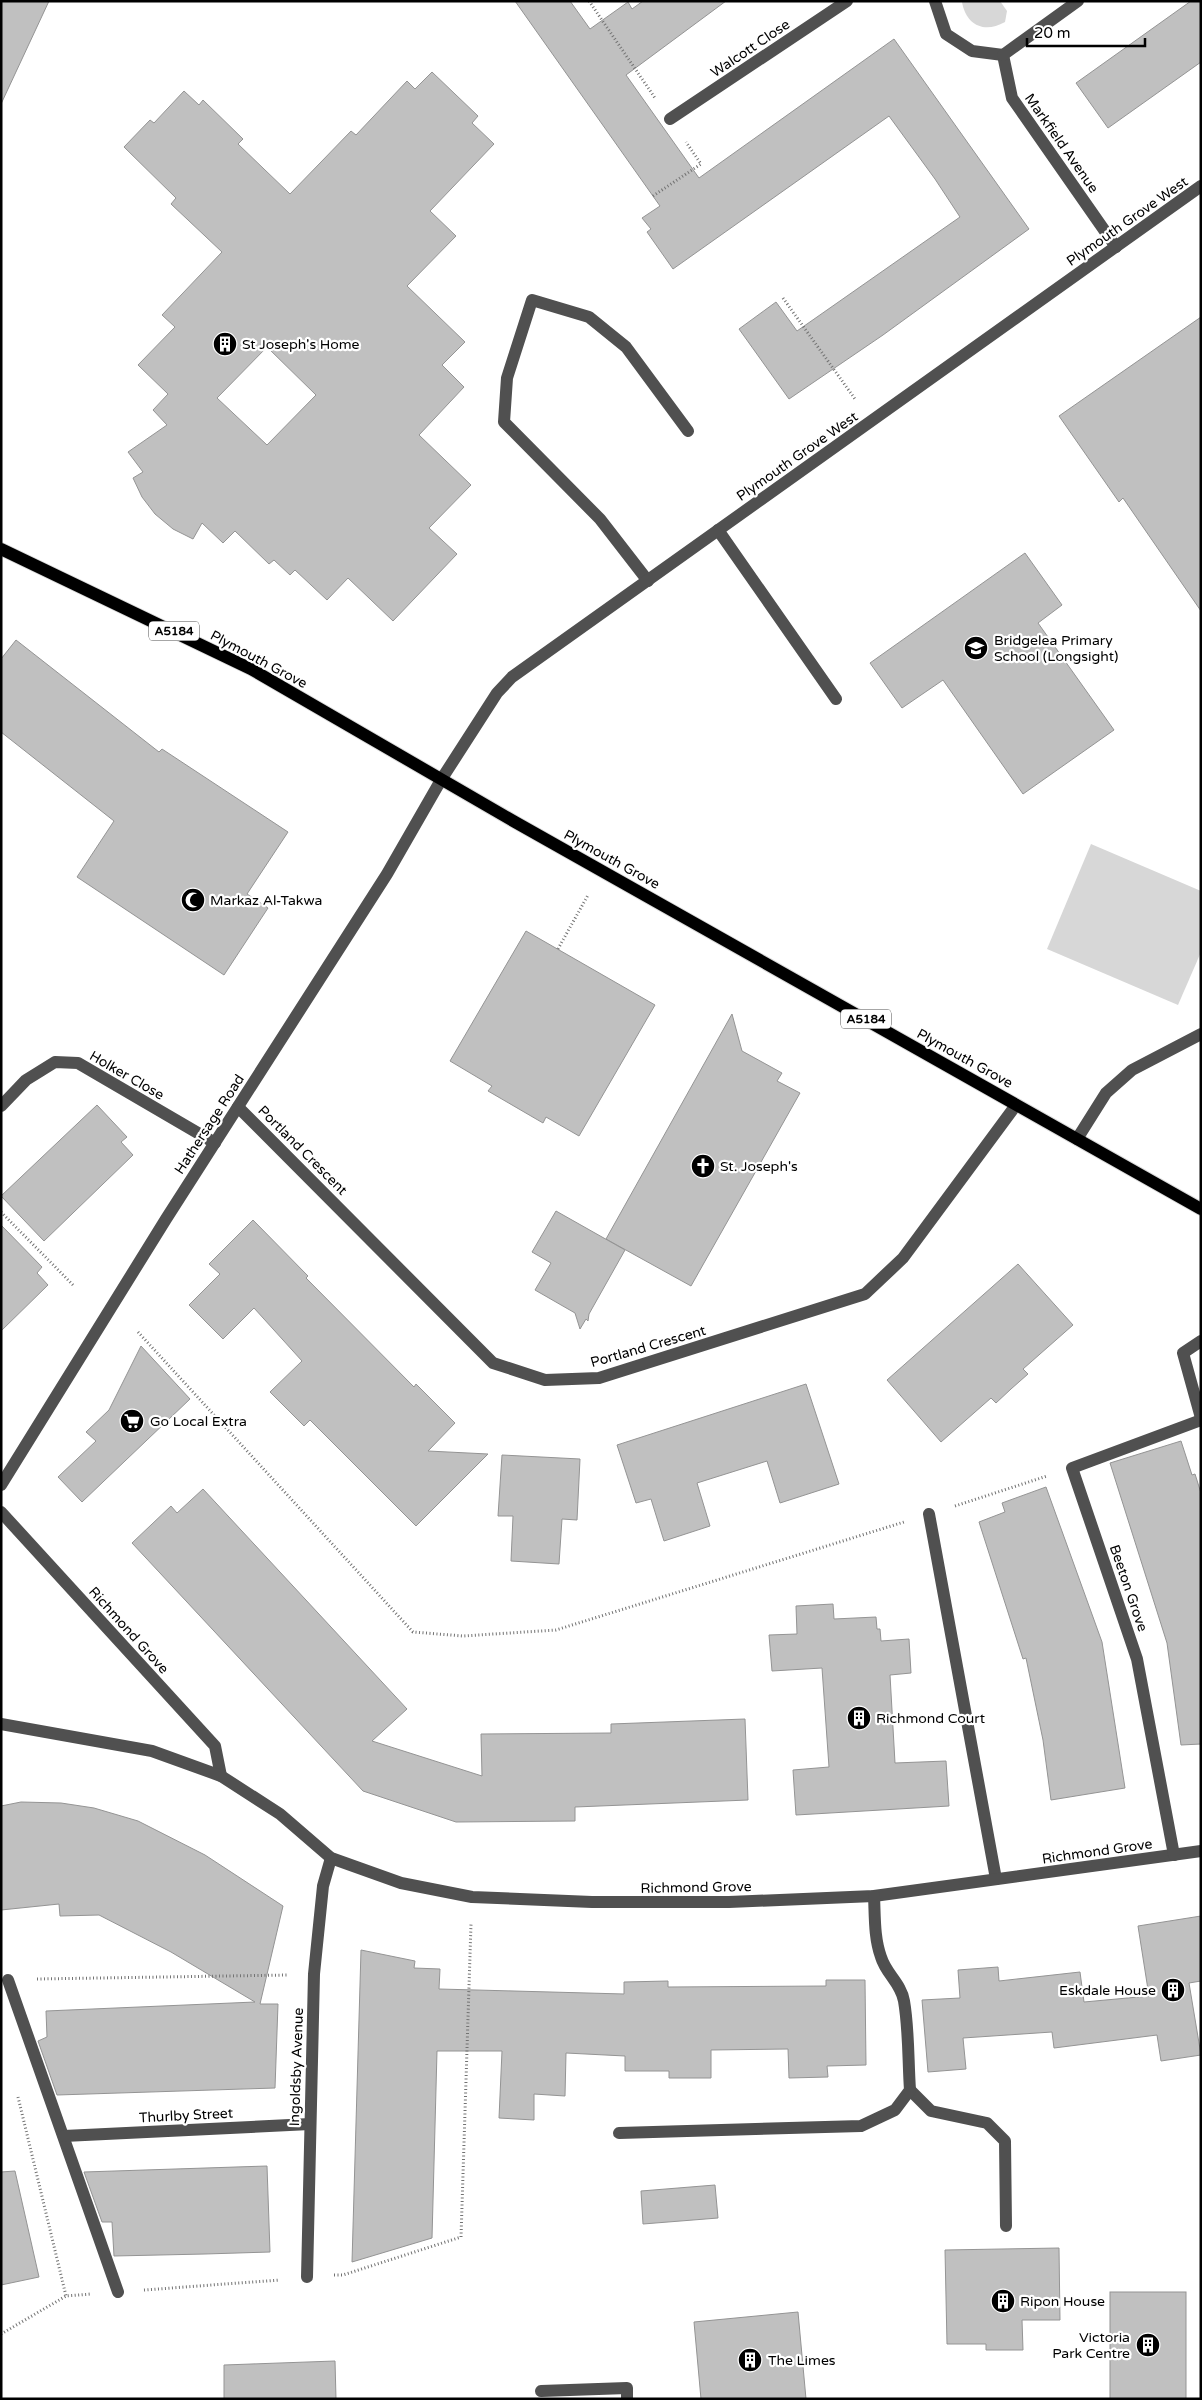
<svg xmlns="http://www.w3.org/2000/svg" width="1202" height="2400" viewBox="0 0 1202 2400" font-family="'Varela Round',sans-serif">
<style>
.green{fill:#d7d7d7}
.building{fill:#c0c0c0;stroke:#949494;fill-rule:evenodd}
.lines{fill:none;stroke-linecap:round;stroke-linejoin:round}
.major-casing{stroke:#dbdbdb;stroke-width:14}
.path{stroke:#727272;stroke-width:3;stroke-dasharray:1 2.5;stroke-linecap:butt}
.minor{stroke:#505050;stroke-width:12}
.major{stroke:#000;stroke-width:12}
.labels{text-anchor:middle;stroke-width:4.5;stroke-linejoin:round;paint-order:stroke}
.shield{fill:#fff;stroke:#4c4c4c;stroke-width:1}
.shield-label{font-size:12px;font-weight:bold;fill:#000}
.street-label{font-size:14px;fill:#000;stroke:#fff}
.poi-label{font-size:14px;fill:#000;stroke:#fff;text-anchor:start}
</style>
<rect width="100%" height="100%" fill="#fff"/>
<g class="green">
<path d="M1000 1 1007 11 1005 22C984 34 966 25 962 2Z"/>
<polygon points="1091,844 1201,891 1201,952 1178,1005 1047,949"/>
</g>
<g class="building">
<polygon points="1,1 49,1 1,104"/>
<polygon points="515,1 570,1 590,29 628,2 632,9 643,1 726,1 626,75 699,178 894,39 1029,229 883,335 789,399 739,329 776,302 797,331 960,217 935,179 889,116 673,269 647,232 651,229 642,218 660,206"/>
<polygon points="1191,1 1201,1 1201,62 1108,128 1076,83"/>
<path d="M432 72 478 116 472 123 494 144 430 211 456 236 407 286 465 342 442 365 464 387 419 435 471 485 429 528 457 554 393 621 348 578 327 600 295 570 290 575 274 560 269 564 235 531 223 543 202 523 193 539 173 529 155 514 142 497 133 478 143 472 128 452 167 425 153 410 168 394 138 365 175 327 162 315 222 252 171 204 176 198 124 147 150 120 154 123 184 91 199 105 203 100 243 139 238 144 290 194 351 131 356 135 407 81 415 89ZM267 347 316 395 267 445 217 398Z"/>
<polygon points="1201,317 1201,611 1123,498 1119,502 1059,416"/>
<polygon points="1025,553 1062,605 1038,623 1114,730 1023,794 943,680 902,708 870,663"/>
<polygon points="16,640 159,752 162,749 288,832 247,894 268,908 224,975 77,877 114,821 1,732 1,659"/>
<polygon points="526,931 655,1005 579,1136 546,1117 543,1123 488,1091 492,1086 450,1061"/>
<polygon points="732,1014 742,1051 782,1073 777,1081 800,1093 691,1286 606,1239"/>
<polygon points="97,1105 127,1137 121,1142 133,1155 44,1241 1,1196"/>
<polygon points="556,1211 625,1250 589,1314 588,1321 586,1319 580,1329 575,1313 535,1290 551,1263 532,1252"/>
<polygon points="253,1220 308,1276 306,1278 414,1387 416,1384 455,1423 428,1451 488,1454 416,1526 310,1420 304,1426 270,1392 302,1361 254,1308 223,1339 189,1305 220,1274 209,1264"/>
<polygon points="1,1225 42,1267 37,1273 48,1285 1,1331"/>
<polygon points="1018,1264 1073,1325 1023,1369 1028,1374 1011,1389 996,1403 991,1398 941,1442 887,1380"/>
<polygon points="141,1346 190,1399 82,1502 58,1477 96,1441 86,1432 109,1410"/>
<polygon points="806,1384 839,1484 780,1503 767,1461 697,1483 710,1526 664,1541 651,1499 636,1503 617,1445"/>
<polygon points="1181,1441 1192,1475 1195,1474 1201,1493 1201,1744 1181,1745 1167,1643 1110,1463"/>
<polygon points="502,1455 580,1459 577,1520 562,1519 559,1564 511,1561 513,1516 498,1516"/>
<polygon points="1046,1487 1102,1642 1125,1788 1051,1800 1043,1740 1026,1658 1023,1659 979,1522 1005,1512 1002,1503"/>
<polygon points="203,1489 407,1709 372,1741 482,1776 481,1734 611,1733 611,1724 745,1719 748,1800 575,1807 575,1821 456,1822 363,1791 132,1543 171,1506 177,1513"/>
<polygon points="833,1604 834,1619 876,1617 877,1629 880,1629 881,1641 909,1639 911,1673 890,1675 895,1763 946,1761 949,1806 796,1815 793,1770 829,1767 822,1668 772,1671 769,1635 797,1634 796,1606"/>
<polygon points="21,1802 61,1803 94,1808 138,1821 205,1855 283,1906 260,2004 278,2004 275,2088 57,2095 38,2041 47,2037 46,2011 255,2002 171,1952 99,1915 60,1916 59,1904 1,1910 1,1806"/>
<polygon points="1201,1916 1201,1981 1189,1983 1201,2055 1161,2061 1157,2035 1054,2048 1052,2032 963,2038 966,2069 928,2072 922,2000 960,1998 958,1970 998,1967 999,1981 1080,1972 1084,2002 1149,1996 1138,1926"/>
<polygon points="361,1950 415,1961 414,1968 440,1969 439,1989 624,1994 624,1982 668,1981 668,1987 826,1986 826,1980 865,1980 866,2065 827,2066 828,2077 789,2078 788,2049 711,2050 711,2078 669,2078 669,2071 625,2071 625,2056 566,2053 565,2096 534,2094 534,2120 499,2118 502,2051 437,2051 432,2238 352,2262"/>
<polygon points="267,2166 270,2252 205,2254 114,2256 112,2222 102,2222 84,2172"/>
<polygon points="15,2171 39,2277 1,2285 1,2172"/>
<polygon points="715,2185 718,2218 643,2224 641,2191"/>
<polygon points="1059,2248 1060,2320 1022,2320 1023,2350 986,2350 986,2344 947,2344 945,2250"/>
<rect x="1110" y="2292" width="76" height="107"/>
<polygon points="798,2312 806,2399 701,2399 694,2322"/>
<polygon points="335,2361 336,2399 224,2399 224,2365"/>
</g>
<g class="lines">
<g class="major-casing">
<polyline id="major" points="1,549 251,669 515,822 1201,1209"/>
</g>
<g class="path">
<polyline points="589,1 655,98"/>
<polyline points="653,196 701,164 686,142"/>
<polyline points="783,298 855,399"/>
<polyline points="558,949 588,895"/>
<polyline points="1,1212 74,1286"/>
<polyline points="138,1332 413,1632 463,1636 556,1630 904,1522"/>
<polyline points="955,1506 1047,1476"/>
<polyline points="37,1979 288,1975"/>
<polyline points="18,2097 66,2296"/>
<polyline points="334,2275 343,2275 461,2237 471,1924"/>
<polyline points="144,2290 280,2280"/>
<polyline points="1,2334 66,2296 91,2294"/>
</g>
<g class="minor">
<polyline points="935,1 946,34 972,51 1003,55 1012,98 1116,247"/>
<polyline points="1003,55 1078,1"/>
<polyline points="670,119 847,1"/>
<polyline points="718,530 836,699"/>
<polyline points="648,581 600,519 504,422 507,378 532,300 589,317 626,347 688,431"/>
<polyline points="1,1106 26,1080 55,1062 78,1063 215,1143"/>
<polyline points="238,1107 493,1363 545,1380 599,1378 865,1294 903,1258 1016,1105"/>
<polyline points="1077,1139 1106,1093 1132,1070 1201,1034"/>
<polyline points="1201,1341 1183,1353 1201,1418"/>
<polyline points="1,1485 166,1219 387,874 441,780 497,693 512,677 1201,186"/>
<polyline points="1,1512 215,1746 221,1776"/>
<polyline points="929,1514 996,1879"/>
<polyline points="1,1724 152,1751 221,1776 280,1814 331,1858 401,1883 472,1897 592,1902 729,1902 874,1896 1201,1851"/>
<polyline points="1174,1855 1137,1659 1072,1468 1201,1420"/>
<polyline points="8,1980 118,2292"/>
<polyline points="910,2090 931,2111 987,2123 1005,2141 1006,2226"/>
<path d="M619 2133 861 2126 895 2110 910 2090C908 2061 909 2030 904 2001 901 1983 886 1974 881 1957 874 1938 875 1916 874 1896"/>
<polyline points="64,2136 310,2124"/>
<polyline points="307,2277 314,1974 323,1886 331,1858"/>
<polyline points="541,2391 627,2388 627,2399"/>
</g>
<use href="#major" class="major"/>
</g>
<defs>
<g id="building-disc" transform="scale(1.25)"><circle r="9.5" fill="#000" stroke="#fff"/><path d="M-4-6H4V6H1V3H-1V6H-4ZM-2.5-4.3h1.7v1.8h-1.7ZM.8-4.3h1.7v1.8H.8ZM-2.5-1h1.7V.8h-1.7ZM.8-1h1.7V.8H.8Z" fill="#fff"/></g>
<g id="school-disc" transform="scale(1.25)"><circle r="9.5" fill="#000" stroke="#fff"/><path d="M0-5L7-2L0 1L-7-2ZM-4 1L0 2.5L4 1V4Q0 6-4 4Z" fill="#fff"/></g>
<g id="mosque-disc" transform="scale(1.25)"><circle r="9.5" fill="#000" stroke="#fff"/><path d="M3.5-4.9A6 6 0 1 0 3.5 4.9A5 5 0 1 1 3.5-4.9Z" fill="#fff"/></g>
<g id="church-disc" transform="scale(1.25)"><circle r="9.5" fill="#000" stroke="#fff"/><path d="M-1.2-6h2.4v3.5h3.3v2.4h-3.3V6h-2.4V-.1h-3.3v-2.4h3.3Z" fill="#fff"/></g>
<g id="supermarket-disc" transform="scale(1.25)"><circle r="9.5" fill="#000" stroke="#fff"/><path d="M-6-5.5h2.5l.6 2H6L4.5 2H-2.5L-4.4-4H-6ZM-1.5 3.2a1.3 1.3 0 1 0 .1 0ZM3 3.2a1.3 1.3 0 1 0 .1 0Z" fill="#fff"/></g>
</defs>
<g fill-rule="evenodd">
<use href="#building-disc" x="225" y="344"/>
<use href="#school-disc" x="976" y="648"/>
<use href="#mosque-disc" x="193" y="900"/>
<use href="#church-disc" x="703" y="1166"/>
<use href="#supermarket-disc" x="132" y="1421"/>
<use href="#building-disc" x="859" y="1718"/>
<use href="#building-disc" x="1173" y="1990"/>
<use href="#building-disc" x="1003" y="2301"/>
<use href="#building-disc" x="1148" y="2345"/>
<use href="#building-disc" x="750" y="2360"/>
</g>
<g class="labels">
<g class="shield">
<rect x="149" y="621.5" width="50" height="19" rx="4"/>
<rect x="841" y="1009.5" width="50" height="19" rx="4"/>
</g>
<g class="shield-label">
<text x="174" y="635">A5184</text>
<text x="866" y="1023">A5184</text>
</g>
<g class="street-label">
<text transform="translate(750 48) rotate(-34)" y="5">Walcott Close</text>
<text transform="translate(1062 143) rotate(55)" y="5">Markfield Avenue</text>
<text transform="translate(1127 221) rotate(-35)" y="5">Plymouth Grove West</text>
<text transform="translate(797 456) rotate(-35)" y="5">Plymouth Grove West</text>
<text transform="translate(259 659) rotate(28)" y="5">Plymouth Grove</text>
<text transform="translate(612 859) rotate(29)" y="5">Plymouth Grove</text>
<text transform="translate(965 1058) rotate(29)" y="5">Plymouth Grove</text>
<text transform="translate(127 1075) rotate(30)" y="5">Holker Close</text>
<text transform="translate(209 1124) rotate(-57)" y="5">Hathersage Road</text>
<text transform="translate(303 1150) rotate(45)" y="5">Portland Crescent</text>
<text transform="translate(648 1346) rotate(-16)" y="5">Portland Crescent</text>
<text transform="translate(1129 1588) rotate(71)" y="5">Beeton Grove</text>
<text transform="translate(129 1630) rotate(48)" y="5">Richmond Grove</text>
<text transform="translate(1097 1851) rotate(-8)" y="5">Richmond Grove</text>
<text transform="translate(696 1887) rotate(-1)" y="5">Richmond Grove</text>
<text transform="translate(296 2067) rotate(-88)" y="5">Ingoldsby Avenue</text>
<text transform="translate(186 2115) rotate(-3)" y="5">Thurlby Street</text>
</g>
<g class="poi-label">
<text x="242" y="349">St Joseph's Home</text>
<text x="994" y="645">Bridgelea Primary<tspan x="994" dy="16">School (Longsight)</tspan></text>
<text x="210" y="905">Markaz Al-Takwa</text>
<text x="720" y="1171">St. Joseph's</text>
<text x="150" y="1426">Go Local Extra</text>
<text x="876" y="1723">Richmond Court</text>
<text x="1156" y="1995" text-anchor="end">Eskdale House</text>
<text x="1020" y="2306">Ripon House</text>
<text x="1130" y="2342" text-anchor="end">Victoria<tspan x="1130" dy="16">Park Centre</tspan></text>
<text x="768" y="2365">The Limes</text>
</g>
</g>
<rect width="1202" height="2400" fill="none" stroke="#000000" stroke-width="5"/>
<path d="M1027 38v8h118v-8" fill="none" stroke="#000000" stroke-width="2.5"/>
<text x="1034" y="38" font-size="15" fill="#000000" stroke="#ffffff" stroke-width="4" paint-order="stroke">20 m</text>
</svg>
